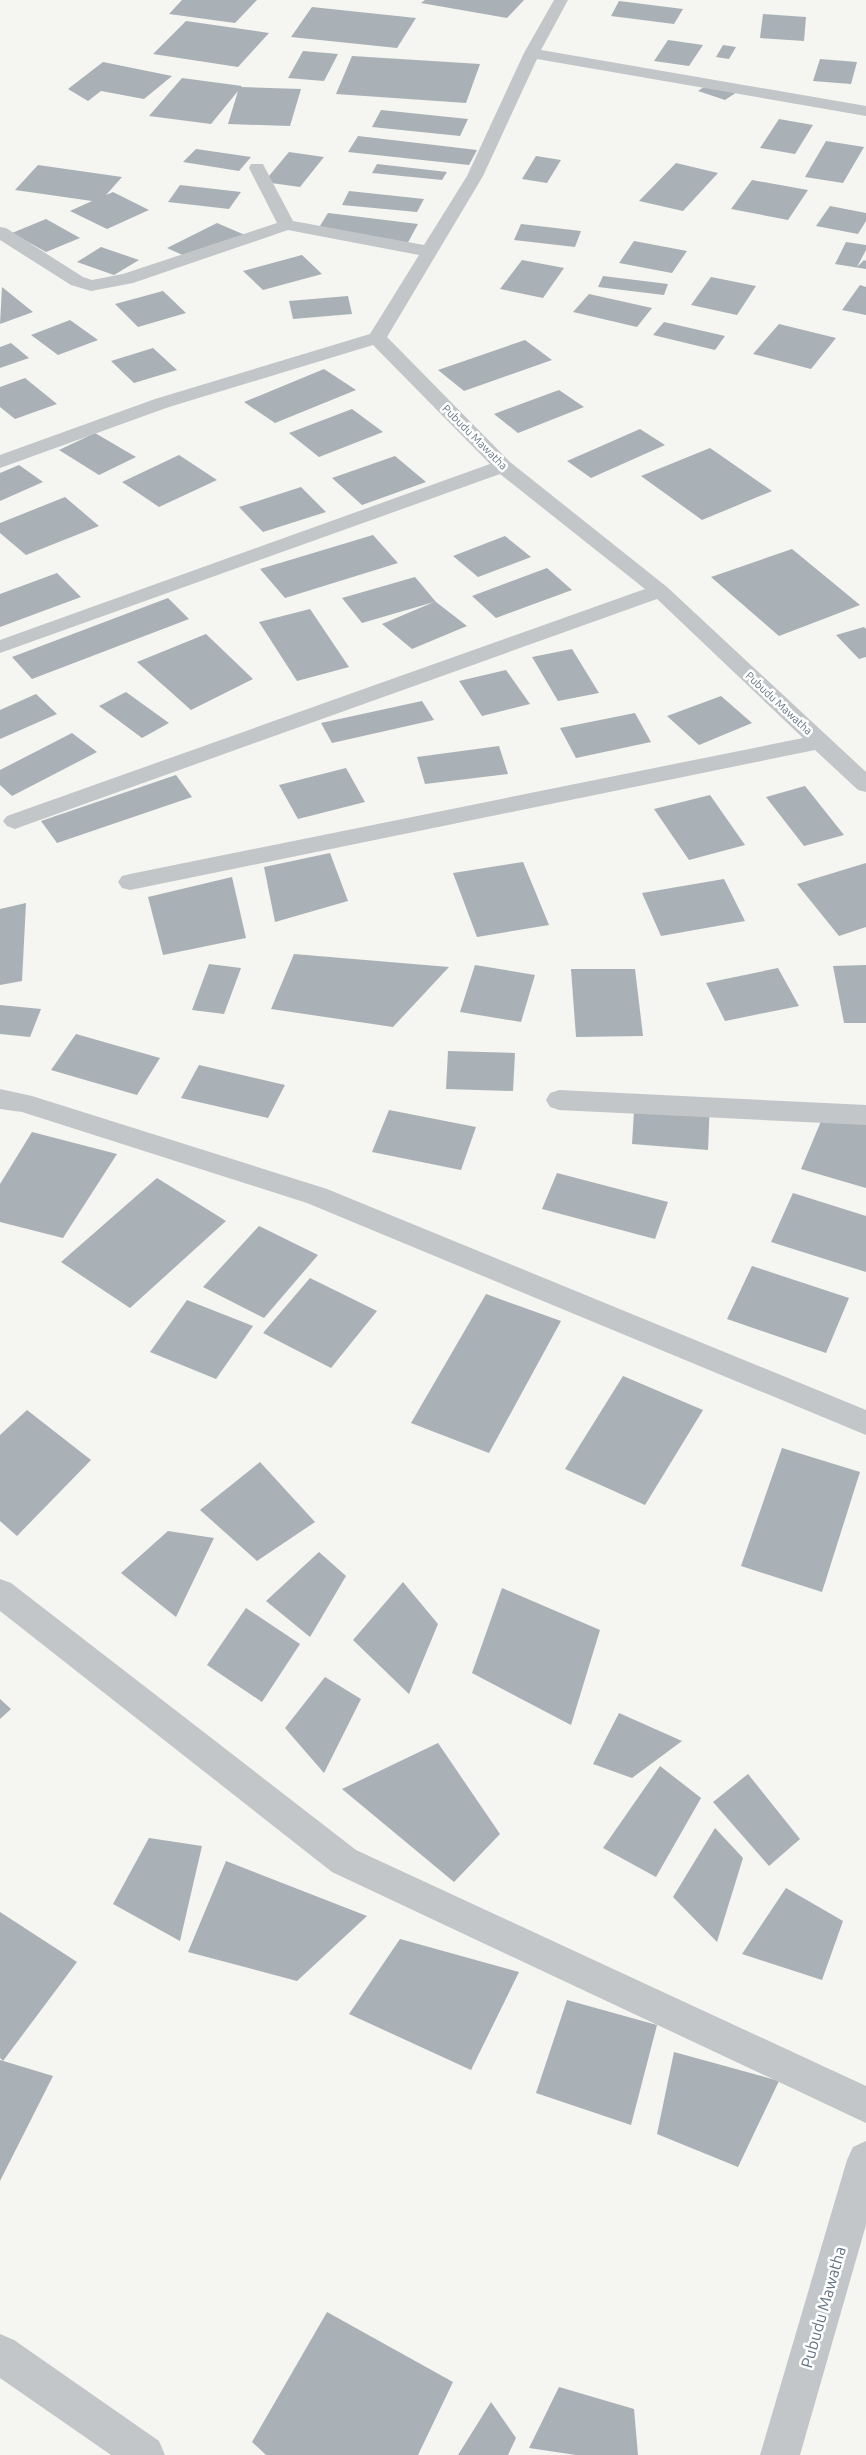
<svg xmlns="http://www.w3.org/2000/svg" width="866" height="2455" viewBox="0 0 866 2455" font-family="Ubuntu,sans-serif">
<style>
.building{fill:#a9b1b6}
.lines{fill:none;stroke-linecap:round;stroke-linejoin:round}
.street{fill:#c2c6c9;fill-rule:evenodd}
.labels{text-anchor:middle;stroke-width:5;stroke-linejoin:round;paint-order:stroke}
.far-street-label{font-size:11px;fill:#637483;stroke:#fff}
.near-street-label{font-size:16px;fill:#637483;stroke:#fff}
</style>
<rect width="100%" height="100%" fill="#f5f5f1"/>
<g class="building">
<polygon points="182,0 257,0 235,23 169,14"/>
<polygon points="425,0 524,0 507,18 421,3"/>
<polygon points="619,1 683,9 674,24 611,16"/>
<polygon points="312,7 416,18 397,48 291,37"/>
<polygon points="763,14 806,17 804,41 760,38"/>
<polygon points="186,21 269,33 238,67 153,54"/>
<polygon points="668,40 703,45 689,66 654,61"/>
<polygon points="723,45 736,47 729,59 716,57"/>
<polygon points="303,51 338,54 324,81 288,78"/>
<polygon points="352,56 480,64 466,103 336,94"/>
<polygon points="820,59 857,62 851,84 813,81"/>
<polygon points="103,62 172,76 144,99 101,91 88,101 68,89"/>
<polygon points="182,78 242,86 241,87 301,89 290,126 228,124 238,91 211,124 149,116"/>
<polygon points="710,83 737,92 725,100 698,91"/>
<polygon points="381,110 468,119 460,136 372,127"/>
<polygon points="779,119 813,125 795,154 760,148"/>
<polygon points="358,136 477,150 469,165 348,152"/>
<polygon points="826,141 864,147 843,183 805,177"/>
<polygon points="196,149 251,157 239,171 183,162"/>
<polygon points="289,152 324,157 300,187 264,182"/>
<polygon points="536,156 561,160 547,183 522,179"/>
<polygon points="676,163 718,173 683,211 639,201"/>
<polygon points="377,164 447,172 442,180 372,173"/>
<polygon points="38,165 122,177 106,195 113,192 149,210 107,229 70,211 92,201 15,190"/>
<polygon points="752,180 808,190 788,220 731,209"/>
<polygon points="180,185 241,192 229,209 168,202"/>
<polygon points="349,191 424,199 417,212 342,205"/>
<polygon points="830,206 866,213 866,221 858,234 816,226"/>
<polygon points="328,213 418,224 406,246 315,234"/>
<polygon points="46,219 80,238 46,252 12,233"/>
<polygon points="217,223 245,235 196,261 167,248"/>
<polygon points="521,224 581,231 575,247 514,240"/>
<polygon points="634,241 687,251 672,273 619,263"/>
<polygon points="846,242 866,245 866,250 857,267 864,260 866,261 866,269 835,264"/>
<polygon points="101,247 139,260 114,275 77,262"/>
<polygon points="302,255 322,274 263,290 243,271"/>
<polygon points="522,260 564,268 543,298 500,289"/>
<polygon points="603,276 668,284 664,295 598,287"/>
<polygon points="711,277 756,286 737,315 691,305"/>
<polygon points="860,285 866,287 866,315 842,310"/>
<polygon points="2,287 33,312 0,324"/>
<polygon points="163,291 186,313 138,327 115,304"/>
<polygon points="589,294 652,308 637,327 573,312"/>
<polygon points="348,296 352,314 293,319 289,301"/>
<polygon points="70,320 98,340 58,355 31,335"/>
<polygon points="664,322 725,336 715,350 653,335"/>
<polygon points="779,324 836,338 811,369 753,354"/>
<polygon points="525,340 552,360 464,391 438,370"/>
<polygon points="11,343 29,358 0,368 0,347"/>
<polygon points="153,348 177,370 134,383 111,361"/>
<polygon points="324,369 356,390 275,423 244,402"/>
<polygon points="25,378 57,404 15,419 0,407 0,387"/>
<polygon points="559,390 584,407 518,433 494,414"/>
<polygon points="352,409 383,432 319,457 289,433"/>
<polygon points="640,429 665,445 591,478 567,461"/>
<polygon points="95,433 136,457 99,475 59,450"/>
<polygon points="710,448 772,491 702,520 641,476"/>
<polygon points="179,455 217,480 159,507 122,482"/>
<polygon points="395,456 426,482 362,505 332,478"/>
<polygon points="19,465 43,482 0,501 0,473"/>
<polygon points="301,487 326,512 263,532 239,507"/>
<polygon points="65,497 99,526 26,555 0,533 0,523"/>
<polygon points="373,535 398,563 285,598 260,569"/>
<polygon points="505,536 531,557 478,577 453,556"/>
<polygon points="792,549 860,605 779,636 711,577"/>
<polygon points="547,568 572,590 496,618 472,596"/>
<polygon points="57,573 81,597 0,627 0,594"/>
<polygon points="415,577 436,602 467,626 412,649 382,624 434,602 362,623 342,598"/>
<polygon points="168,598 189,619 32,679 12,657"/>
<polygon points="310,609 349,667 297,681 259,622"/>
<polygon points="864,627 866,629 866,657 859,659 836,635"/>
<polygon points="206,634 253,679 191,710 137,662"/>
<polygon points="572,649 599,693 558,701 532,657"/>
<polygon points="506,670 530,704 482,716 459,681"/>
<polygon points="126,692 169,723 142,738 99,706"/>
<polygon points="36,694 57,714 0,739 0,710"/>
<polygon points="721,696 752,723 699,745 667,716"/>
<polygon points="422,701 434,720 332,743 321,723"/>
<polygon points="635,713 651,742 576,758 560,728"/>
<polygon points="72,733 97,752 12,796 0,785 0,770"/>
<polygon points="499,746 508,774 425,784 417,757"/>
<polygon points="346,768 365,802 298,819 279,785"/>
<polygon points="176,775 192,797 57,843 41,821"/>
<polygon points="805,786 844,835 804,846 766,797"/>
<polygon points="710,795 745,845 689,860 654,809"/>
<polygon points="330,853 348,901 275,922 264,867"/>
<polygon points="523,862 549,925 477,937 453,873"/>
<polygon points="866,863 866,927 839,936 797,884"/>
<polygon points="232,877 246,938 163,955 148,897"/>
<polygon points="724,879 745,921 661,936 642,893"/>
<polygon points="26,903 22,981 0,985 0,909"/>
<polygon points="294,954 449,967 393,1027 271,1009"/>
<polygon points="209,964 241,968 224,1014 192,1010"/>
<polygon points="475,965 535,975 521,1022 460,1012"/>
<polygon points="866,965 866,1023 844,1023 833,966"/>
<polygon points="778,968 799,1006 725,1021 706,983"/>
<polygon points="571,969 635,969 643,1036 576,1037"/>
<polygon points="0,1005 41,1009 30,1037 0,1034"/>
<polygon points="76,1034 160,1058 137,1095 51,1070"/>
<polygon points="448,1051 515,1053 513,1091 446,1089"/>
<polygon points="199,1065 285,1085 268,1118 181,1098"/>
<polygon points="635,1095 710,1102 708,1150 632,1144"/>
<polygon points="827,1107 866,1119 866,1188 801,1169"/>
<polygon points="389,1110 476,1127 461,1170 372,1152"/>
<polygon points="32,1132 117,1154 63,1238 0,1222 0,1184"/>
<polygon points="557,1173 668,1202 655,1239 542,1209"/>
<polygon points="157,1178 226,1221 130,1308 61,1262"/>
<polygon points="793,1193 866,1216 866,1272 771,1242"/>
<polygon points="259,1226 318,1255 264,1318 203,1287"/>
<polygon points="752,1266 849,1298 826,1353 727,1319"/>
<polygon points="310,1278 377,1311 331,1368 263,1333"/>
<polygon points="486,1294 561,1321 489,1453 411,1423"/>
<polygon points="187,1300 253,1326 216,1379 150,1352"/>
<polygon points="623,1376 703,1410 645,1505 565,1469"/>
<polygon points="27,1410 91,1460 17,1536 0,1521 0,1435"/>
<polygon points="782,1448 860,1472 822,1592 741,1566"/>
<polygon points="260,1462 315,1522 257,1561 200,1510"/>
<polygon points="168,1531 214,1538 176,1617 121,1573"/>
<polygon points="319,1552 346,1576 310,1637 266,1601"/>
<polygon points="403,1582 438,1624 409,1694 353,1640"/>
<polygon points="502,1588 600,1630 571,1725 472,1673"/>
<polygon points="246,1608 300,1644 262,1702 207,1665"/>
<polygon points="325,1677 361,1699 324,1773 285,1728"/>
<polygon points="0,1699 11,1709 0,1719"/>
<polygon points="619,1713 682,1741 632,1778 593,1764"/>
<polygon points="438,1743 500,1834 454,1882 342,1789"/>
<polygon points="660,1766 701,1798 656,1877 603,1848"/>
<polygon points="748,1774 800,1839 769,1866 713,1802"/>
<polygon points="715,1828 743,1858 717,1942 673,1897"/>
<polygon points="149,1838 202,1846 180,1941 113,1904"/>
<polygon points="226,1861 367,1916 297,1981 188,1952"/>
<polygon points="786,1888 843,1921 822,1980 742,1954"/>
<polygon points="0,1912 77,1962 3,2061 0,2058"/>
<polygon points="400,1939 519,1972 471,2070 349,2014"/>
<polygon points="567,2000 657,2025 631,2125 536,2093"/>
<polygon points="674,2052 779,2081 738,2167 657,2134"/>
<polygon points="0,2060 53,2076 0,2181"/>
<polygon points="327,2312 453,2382 418,2455 266,2455 252,2442"/>
<polygon points="559,2387 634,2409 638,2455 576,2455 529,2448"/>
<polygon points="491,2402 516,2438 508,2455 458,2455"/>
</g>
<g class="lines">
<g class="street">
<polygon points="554,0 568,0 541,50 866,106 866,116 537,59 483,176 387,337 510,462 667,587 866,772 866,792 858,790 815,750 130,890 122,888 118,882 122,876 130,874 803,738 657,599 23,826 15,829 7,826 3,821 7,816 645,589 500,474 0,653 0,640 490,464 373,345 169,407 0,468 0,455 155,399 370,334 419,255 288,230 133,283 91,291 71,285 0,240 0,227 6,228 83,277 92,280 123,274 277,223 249,168 251,164 263,164 265,168 293,221 424,245 467,176 524,53"/>
<polygon points="0,1089 32,1096 327,1189 866,1410 866,1435 307,1203 22,1112 0,1109"/>
<polygon points="559,1090 866,1105 866,1125 559,1110 550,1107 546,1100 550,1093"/>
<polygon points="0,1579 11,1583 356,1850 866,2086 866,2123 332,1872 0,1611"/>
<polygon points="866,2141 866,2225 800,2455 760,2455 847,2160 853,2147"/>
<polygon points="0,2334 14,2340 159,2441 165,2455 111,2455 0,2378"/>
</g>
</g>
<g class="labels">
<g class="far-street-label">
<text transform="translate(475 437) rotate(45)" y="4">Pubudu Mawatha</text>
<text transform="translate(779 703) rotate(43)" y="4">Pubudu Mawatha</text>
</g>
<g class="near-street-label">
<text transform="translate(823 2307) rotate(-74)" y="6">Pubudu Mawatha</text>
</g>
</g>
</svg>
